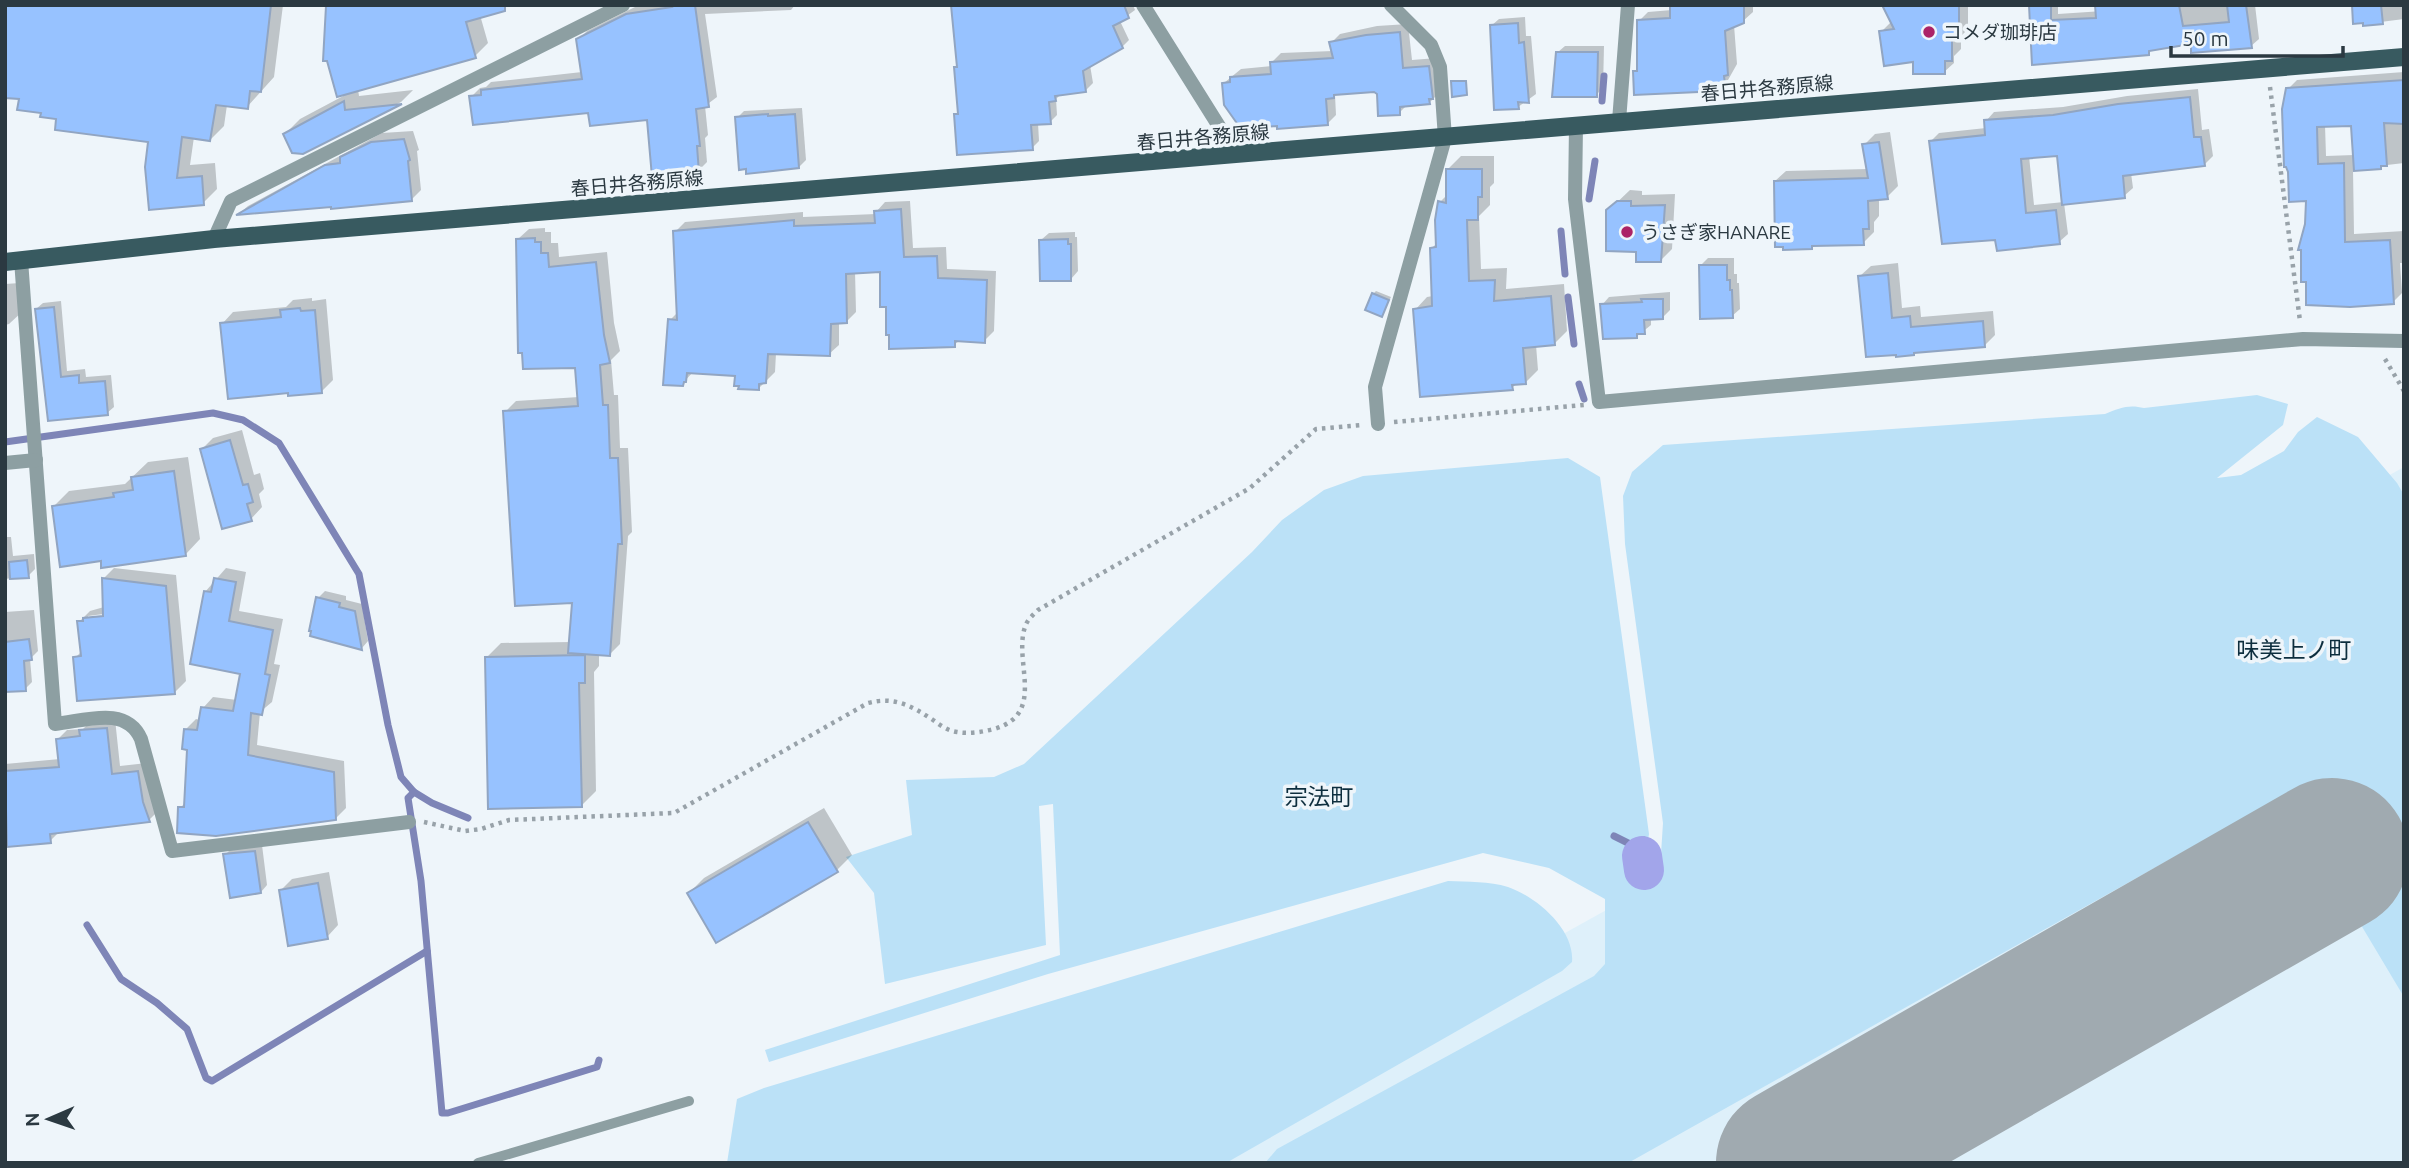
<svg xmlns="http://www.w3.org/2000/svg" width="2409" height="1168" viewBox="0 0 2409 1168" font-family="Ubuntu,'Noto Sans JP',sans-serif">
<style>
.built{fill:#def0fa}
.green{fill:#bbe1f7}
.shadow{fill:#0003;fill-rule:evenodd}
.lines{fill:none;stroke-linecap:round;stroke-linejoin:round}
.stream{stroke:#7e85b7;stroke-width:7}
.river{stroke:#a2a5ea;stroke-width:40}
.runway{stroke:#a0aab0;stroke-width:154}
.building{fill:#97c2ff;stroke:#91a5c2;stroke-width:2}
.path{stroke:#98a2a9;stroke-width:4.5;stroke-dasharray:3.5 5;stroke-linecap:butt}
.service{stroke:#8d9fa2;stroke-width:10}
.minor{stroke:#8d9fa2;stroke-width:14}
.primary{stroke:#385a60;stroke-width:18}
.poi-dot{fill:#ab2367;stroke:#eef5fa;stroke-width:2.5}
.labels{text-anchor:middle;stroke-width:7;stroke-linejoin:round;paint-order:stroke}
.poi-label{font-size:19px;fill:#2b3941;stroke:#eef5fa;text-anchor:start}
.street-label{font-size:19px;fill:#2b3941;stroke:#eef5fa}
.quarter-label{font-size:23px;fill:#0d2e3e;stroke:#eef5fa}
</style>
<rect width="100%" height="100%" fill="#eef5fa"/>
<polygon class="built" points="2404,467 2404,1163 1151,1163"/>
<g class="green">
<path d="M2257 395 2288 404 2283 425 2217 478 2241 475 2284 451 2298 432 2317 417 2358 437 2397 483 2404 495V997L2361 925 2368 920 2299 787 1628 1163H1265L1277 1149 1594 976 1605 964V899L1549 868 1483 853 1048 974 769 1062 765 1050 1060 955 1053 804 1039 806 1046 945 885 984 874 893 846 857 912 835 906 780 994 777 1024 764 1252 552 1282 520 1324 490 1363 476 1568 458 1600 477 1649 834 1646 853 1661 854 1663 823 1625 544 1623 496 1632 472 1663 445 2105 414C2119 408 2129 404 2144 408Z"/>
<path d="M1448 881C1468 882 1489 881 1508 887 1537 897 1575 930 1572 962L1562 971 1226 1163H727L737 1099 764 1088Z"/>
</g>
<g class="shadow">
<polygon points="31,5 283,5 274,77 247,107 227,105 224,126 210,140 194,137 190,165 215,163 217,189 203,203 150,208 150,141 58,118"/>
<polygon points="329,5 490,5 480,15 488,43 475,56 358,89 359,96 413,90 401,102 303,152 285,134 300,119 347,94"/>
<polygon points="795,5 791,10 705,14 717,97 705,106 708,135 705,138 707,162 698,171 648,118 471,97 480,88 486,87 491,82 582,72 578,40 587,31 637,6"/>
<polygon points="951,5 1133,5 1135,10 1120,21 1129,40 1122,47 1090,65 1093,83 1086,90 1061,94 1056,99 1057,115 1050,122 1038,123 1039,141 1032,148 956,115 960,110 956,68 958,65"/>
<polygon points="1672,5 1753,5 1753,12 1743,21 1734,25 1737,64 1728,80 1719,89 1635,72 1639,67 1639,21 1648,12 1672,10"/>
<polygon points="1884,5 1968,5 1968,29 1961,36 1961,49 1954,56 1954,63 1944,72 1915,60 1881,32 1892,21"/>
<polygon points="2032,5 2058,5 2058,14 2193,5 2255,5 2259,39 2251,46 2192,42 2153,49 2148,53 2034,63"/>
<polygon points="2351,5 2404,5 2404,19 2365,24"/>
<polygon points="1525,17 1526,36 1531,36 1536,94 1518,107 1491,26 1499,19"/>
<polygon points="1408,24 1412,60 1437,58 1438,94 1429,103 1408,104 1399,113 1375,91 1337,93 1335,95 1336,115 1327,124 1224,83 1241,69 1272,66 1272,62 1281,53 1333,51 1331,43 1340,34 1377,26"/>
<polygon points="1565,46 1604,46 1603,88 1596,95 1558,52"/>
<path d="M2404 72V163L2353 169 2354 234 2404 231V263H2400L2402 293 2393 302 2307 225V199L2288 89 2297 80ZM2353 124 2354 155 2326 156 2325 125Z"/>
<path d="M2198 89 2202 130 2209 129 2213 156 2205 164 2131 173 2133 188 2124 196 2064 203 2068 234 2059 242 1997 238 1931 141 1939 133 1986 128V121L1994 112 2063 107 2127 96ZM2059 154 2064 202 2034 205 2029 156Z"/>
<polygon points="802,108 806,160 799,167 737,118 744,111"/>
<polygon points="413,131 419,150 417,151 421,190 412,199 241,212 248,206 382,133"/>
<polygon points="1890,132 1898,186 1887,197 1879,198 1879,216 1874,222 1874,232 1863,243 1814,244 1811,247 1775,181 1786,171 1868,169 1864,145 1875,134"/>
<polygon points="1461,156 1494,156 1494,183 1490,187 1490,205 1479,216 1481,269 1507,268 1506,289 1564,284 1567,331 1554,344 1536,345 1538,370 1525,383 1517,383 1512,388 1415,310 1427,297 1433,296 1432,248 1437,243 1440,202 1448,194 1448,169"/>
<polygon points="1630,190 1642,191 1642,195 1675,194 1672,249 1660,261 1638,250 1608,211"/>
<polygon points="910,201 913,248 946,247 947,269 996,271 994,331 984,341 960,340 954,345 887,305 881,271 855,271 856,312 846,322 839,322 839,345 829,354 776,353 775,372 758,389 736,375 693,372 682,384 670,320 679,311 675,232 685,222 803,212 803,217 876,214 876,212 885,202"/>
<polygon points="545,228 545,232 551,232 551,243 558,243 559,257 607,252 614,323 620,351 611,360 614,395 618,395 620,448 628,448 632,532 628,536 620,644 609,655 599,654 599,666 594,672 596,791 581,806 486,658 501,643 571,642 574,601 505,412 516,401 579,397 576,366 518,239 529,229"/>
<polygon points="1075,232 1075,237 1077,237 1078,271 1071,279 1041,240 1049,233"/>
<polygon points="1708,258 1734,258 1734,274 1737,274 1737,283 1739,283 1740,309 1732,316 1700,266"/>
<polygon points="1898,263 1902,308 1920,306 1921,317 1993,311 1995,335 1984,346 1915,351 1860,276 1871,266"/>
<polygon points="20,283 23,311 9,324 5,325 5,284"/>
<polygon points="1376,291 1391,297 1382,315 1373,294"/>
<polygon points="1670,292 1670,310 1663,317 1651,318 1651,325 1636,337 1602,305 1609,297"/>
<polygon points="312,298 312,301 326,299 333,380 322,391 222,324 233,312 286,307 293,300"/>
<polygon points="61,301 67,371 85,369 86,377 111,375 114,407 107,413 50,419 36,309 43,303"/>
<polygon points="242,430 254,475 260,473 264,489 259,494 262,507 251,519 202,449 213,438"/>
<polygon points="188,457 200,539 185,555 103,559 54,506 69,491 125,484 148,462"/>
<polygon points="5,537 11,537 13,556 34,554 35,569 28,576 5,579"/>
<path d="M114 568 176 575 186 681 175 692 75 658 82 651 79 622 90 611 104 607 103 579ZM111 613 112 617 88 619V616Z"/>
<polygon points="226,568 246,572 239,611 283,619 274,664 280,665 272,702 260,712 257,745 344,761 346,808 335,819 180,808 186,802 189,748 185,730 196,719 200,720 203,708 213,697 237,700 242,673 205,592"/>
<polygon points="325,591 346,596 346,600 362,604 368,641 362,648 318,598"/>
<polygon points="34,610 38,651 30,659 32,682 25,689 5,690 5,612"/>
<polygon points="115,719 120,766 147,763 158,811 149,820 59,832 50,841 5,847 5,764 60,759 58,739 67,730 83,729 90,722"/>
<polygon points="824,808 852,855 836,871 689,893 704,878"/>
<polygon points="262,845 267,885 261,892 225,855 232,848"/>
<polygon points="329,872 338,925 327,937 281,890 292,879"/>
</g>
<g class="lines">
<g class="stream">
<polyline points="1602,101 1604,76"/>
<polyline points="1589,199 1595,161"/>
<polyline points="1561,231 1565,274"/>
<polyline points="1568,297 1574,344"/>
<polyline points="1579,384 1584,399"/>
<polyline points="5,442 213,413 243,420 279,443 359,574 388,725 401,777 414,792 432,803 468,818"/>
<polyline points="414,792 408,798 421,881 442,1113 448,1113 597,1067 599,1060"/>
<polyline points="1614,836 1630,844 1642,856"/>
<polyline points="1642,856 1644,840"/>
<polyline points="87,925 121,979 157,1003 187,1029 206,1078 212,1081 427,951"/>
</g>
<polyline class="river" points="1642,856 1644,870"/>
<polyline class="runway" points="1793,1163 2332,855"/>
</g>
<g class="building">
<polygon points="5,5 271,5 261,92 250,91 248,109 216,105 210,141 182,137 177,178 202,176 204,205 149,210 145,167 148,142 55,130 56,119 40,117 41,113 17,110 19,99 5,98"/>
<polygon points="339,5 505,5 505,11 466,22 476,58 337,97 327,61 323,61 326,6"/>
<polygon points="671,5 695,5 709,107 696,109 700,146 697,146 699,173 652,177 647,120 590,126 588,113 473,125 469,96 481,95 481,90 582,79 576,39 626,14 672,7"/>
<polygon points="951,5 1124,5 1129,18 1113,26 1123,48 1083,71 1086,92 1055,96 1056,101 1049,102 1051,124 1031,125 1033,150 957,155 954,114 958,114 954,67 957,67"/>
<polygon points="1670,5 1744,5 1744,23 1725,31 1728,75 1724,76 1725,84 1719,84 1720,91 1634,95 1633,71 1637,71 1637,20 1670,18"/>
<polygon points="1882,5 1959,5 1959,40 1952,40 1952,61 1945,61 1945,74 1913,74 1913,62 1884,66 1879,31 1894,29"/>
<polygon points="2029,5 2051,5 2051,20 2096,18 2095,5 2179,5 2183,26 2229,22 2227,5 2246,5 2252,48 2191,53 2191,44 2149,51 2149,55 2032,65"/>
<polygon points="2352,5 2381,5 2383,24 2363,26 2363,23 2353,24"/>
<polygon points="1518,23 1519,43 1524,42 1529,103 1518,102 1519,109 1494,110 1490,25"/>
<polygon points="1400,32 1403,68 1429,66 1433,99 1429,99 1430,104 1400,107 1400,115 1378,116 1377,94 1374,92 1334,95 1334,98 1326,99 1328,125 1277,129 1277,126 1241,129 1224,105 1222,83 1230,82 1230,77 1271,74 1270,62 1333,58 1329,42 1366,35"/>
<polygon points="1556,52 1598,52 1597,97 1552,97"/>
<polygon points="2404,80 2404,124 2384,123 2387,166 2381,166 2381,169 2354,171 2351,126 2317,127 2318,164 2344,163 2345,242 2390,240 2394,304 2350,307 2306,305 2306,282 2301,282 2301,250 2298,250 2305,224 2306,201 2289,202 2288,172 2286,167 2284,167 2282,109 2286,88"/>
<polygon points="1451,81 1466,81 1467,95 1452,97"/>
<polygon points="2190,97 2194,137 2201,137 2205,166 2123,176 2125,198 2062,205 2057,156 2021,159 2026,213 2056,210 2060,244 1997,251 1995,240 1942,244 1929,141 1985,135 1984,120 2053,115 2118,104"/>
<polygon points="344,101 345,110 402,104 303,154 292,153 283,134"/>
<polygon points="768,114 768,116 795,114 799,168 746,174 746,169 739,170 735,117"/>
<polygon points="404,139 410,160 408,161 412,201 331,209 331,207 236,215 325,165 340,163 340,157 371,142"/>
<polygon points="1879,142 1888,199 1868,201 1869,229 1863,229 1864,245 1812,246 1812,249 1783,250 1783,247 1775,247 1774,181 1868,178 1862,144"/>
<polygon points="1446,169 1482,169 1482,197 1478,197 1478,220 1467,220 1469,281 1495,280 1494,301 1551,296 1555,345 1523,348 1526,384 1512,385 1513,390 1420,397 1413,309 1432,306 1430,248 1436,247 1435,220 1438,201 1446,203"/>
<polygon points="1617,201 1631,201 1631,206 1665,205 1661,262 1636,262 1636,252 1606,251 1606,210"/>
<polygon points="901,209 904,257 937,256 938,278 987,280 985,343 955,341 955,347 889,349 889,335 886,335 886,307 880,307 880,272 846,274 847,323 831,324 830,356 768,354 766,383 759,384 759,390 738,389 739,386 734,386 735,376 687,373 686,382 684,382 683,386 663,385 668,319 677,320 673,231 794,220 794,226 875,223 874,211"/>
<polygon points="535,238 535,242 541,242 541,253 548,253 549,267 596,262 604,335 610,363 600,365 603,405 608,405 610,458 618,458 622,544 618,544 610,656 568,653 572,603 515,606 503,411 578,406 575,368 523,369 522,353 518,353 516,239"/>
<polygon points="1068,239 1068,244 1071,244 1071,281 1040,281 1039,240"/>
<polygon points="1699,265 1727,265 1727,280 1730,280 1730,290 1732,290 1733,318 1700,319"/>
<polygon points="1888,273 1892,318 1910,316 1911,327 1983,321 1985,347 1914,353 1914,355 1896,357 1896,355 1866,357 1858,276"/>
<polygon points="1372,293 1389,300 1382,317 1365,310"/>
<polygon points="1641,299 1663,299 1663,319 1644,320 1645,334 1637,334 1637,338 1603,339 1600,304 1642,302"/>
<polygon points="54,307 61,377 79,375 79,383 105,381 108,415 48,421 35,309"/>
<polygon points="300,308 301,311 315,310 322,393 288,396 288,393 228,399 220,323 281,317 280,310"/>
<polygon points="230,440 243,485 248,484 253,502 247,504 252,521 222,529 200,449"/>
<polygon points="174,471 186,556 101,568 101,561 60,567 52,506 114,497 113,493 133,490 131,477"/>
<polygon points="27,560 29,578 10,579 9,562"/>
<polygon points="102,578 166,586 175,694 77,701 73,657 81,656 77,621 83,621 83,618 103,616"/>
<polygon points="214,578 236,582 229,621 273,630 265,674 270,675 262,715 251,713 248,755 334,772 336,820 216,836 177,833 178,807 184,807 187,750 182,749 184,729 197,730 201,707 233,711 240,674 190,664 204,591 211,592"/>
<polygon points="316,597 340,603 339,607 355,611 362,650 310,636 311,631 309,631"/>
<polygon points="29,639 32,660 24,661 26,691 5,692 5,642"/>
<polygon points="585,655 585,683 579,683 582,807 488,809 485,657"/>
<polygon points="107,728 112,774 138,771 143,802 150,822 50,834 51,843 7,847 5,771 59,767 56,739 80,736 79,730"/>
<polygon points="808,822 838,872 716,943 687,893"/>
<polygon points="255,851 261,893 230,898 223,854"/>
<polygon points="318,883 328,939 288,946 279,890"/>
</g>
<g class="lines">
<g class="path">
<polyline points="2270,87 2300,321"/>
<polyline points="2385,359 2404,391"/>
<polyline points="1394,422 1584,405"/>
<path d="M424 822 465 831 481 829 509 820 674 813 868 703C894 696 912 706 933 720 940 725 948 731 957 732 969 734 982 732 994 729 1047 714 1013 662 1025 627 1027 620 1033 615 1038 610L1250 488 1316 429 1361 425"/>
</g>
<polyline class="service" points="478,1163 689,1101"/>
<g class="minor">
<polyline points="1143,5 1237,155"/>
<polyline points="1619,121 1628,5"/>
<polyline points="1576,125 1575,199 1599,402 2303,339 2404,341"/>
<polyline points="214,239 231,201 623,5"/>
<path d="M21 260 55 724C85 721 126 705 141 739L172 851 409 822"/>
<polyline points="1378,424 1375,387 1445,138 1440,67 1431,45 1391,5"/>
<polyline points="5,463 36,460"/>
</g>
<polyline class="primary" points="5,262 214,239 2404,57"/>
</g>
<g class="poi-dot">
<circle cx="1929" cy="32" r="7"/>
<circle cx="1627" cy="232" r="7"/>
</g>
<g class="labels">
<g class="poi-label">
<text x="1943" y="39">コメダ珈琲店</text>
<text x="1641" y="239">うさぎ家HANARE</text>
</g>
<g class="street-label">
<text transform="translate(1767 88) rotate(-5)" y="7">春日井各務原線</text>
<text transform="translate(1203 137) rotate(-5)" y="7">春日井各務原線</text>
<text transform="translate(637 183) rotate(-5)" y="7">春日井各務原線</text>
</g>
<g class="quarter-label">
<text x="2294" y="658">味美上ノ町</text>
<text x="1319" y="805">宗法町</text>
</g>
</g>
<rect width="2409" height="1168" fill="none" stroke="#2b3941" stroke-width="14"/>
<g transform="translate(49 1119) rotate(268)" stroke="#eef5fa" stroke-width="5" paint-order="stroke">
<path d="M0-5L12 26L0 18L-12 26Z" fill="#2b3941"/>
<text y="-10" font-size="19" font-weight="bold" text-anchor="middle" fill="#2b3941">N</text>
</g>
<path d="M2171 46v10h172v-10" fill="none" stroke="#2b3941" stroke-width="3.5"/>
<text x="2182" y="46" font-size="21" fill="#2b3941" stroke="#eef5fa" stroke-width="5" paint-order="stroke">50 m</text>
</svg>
